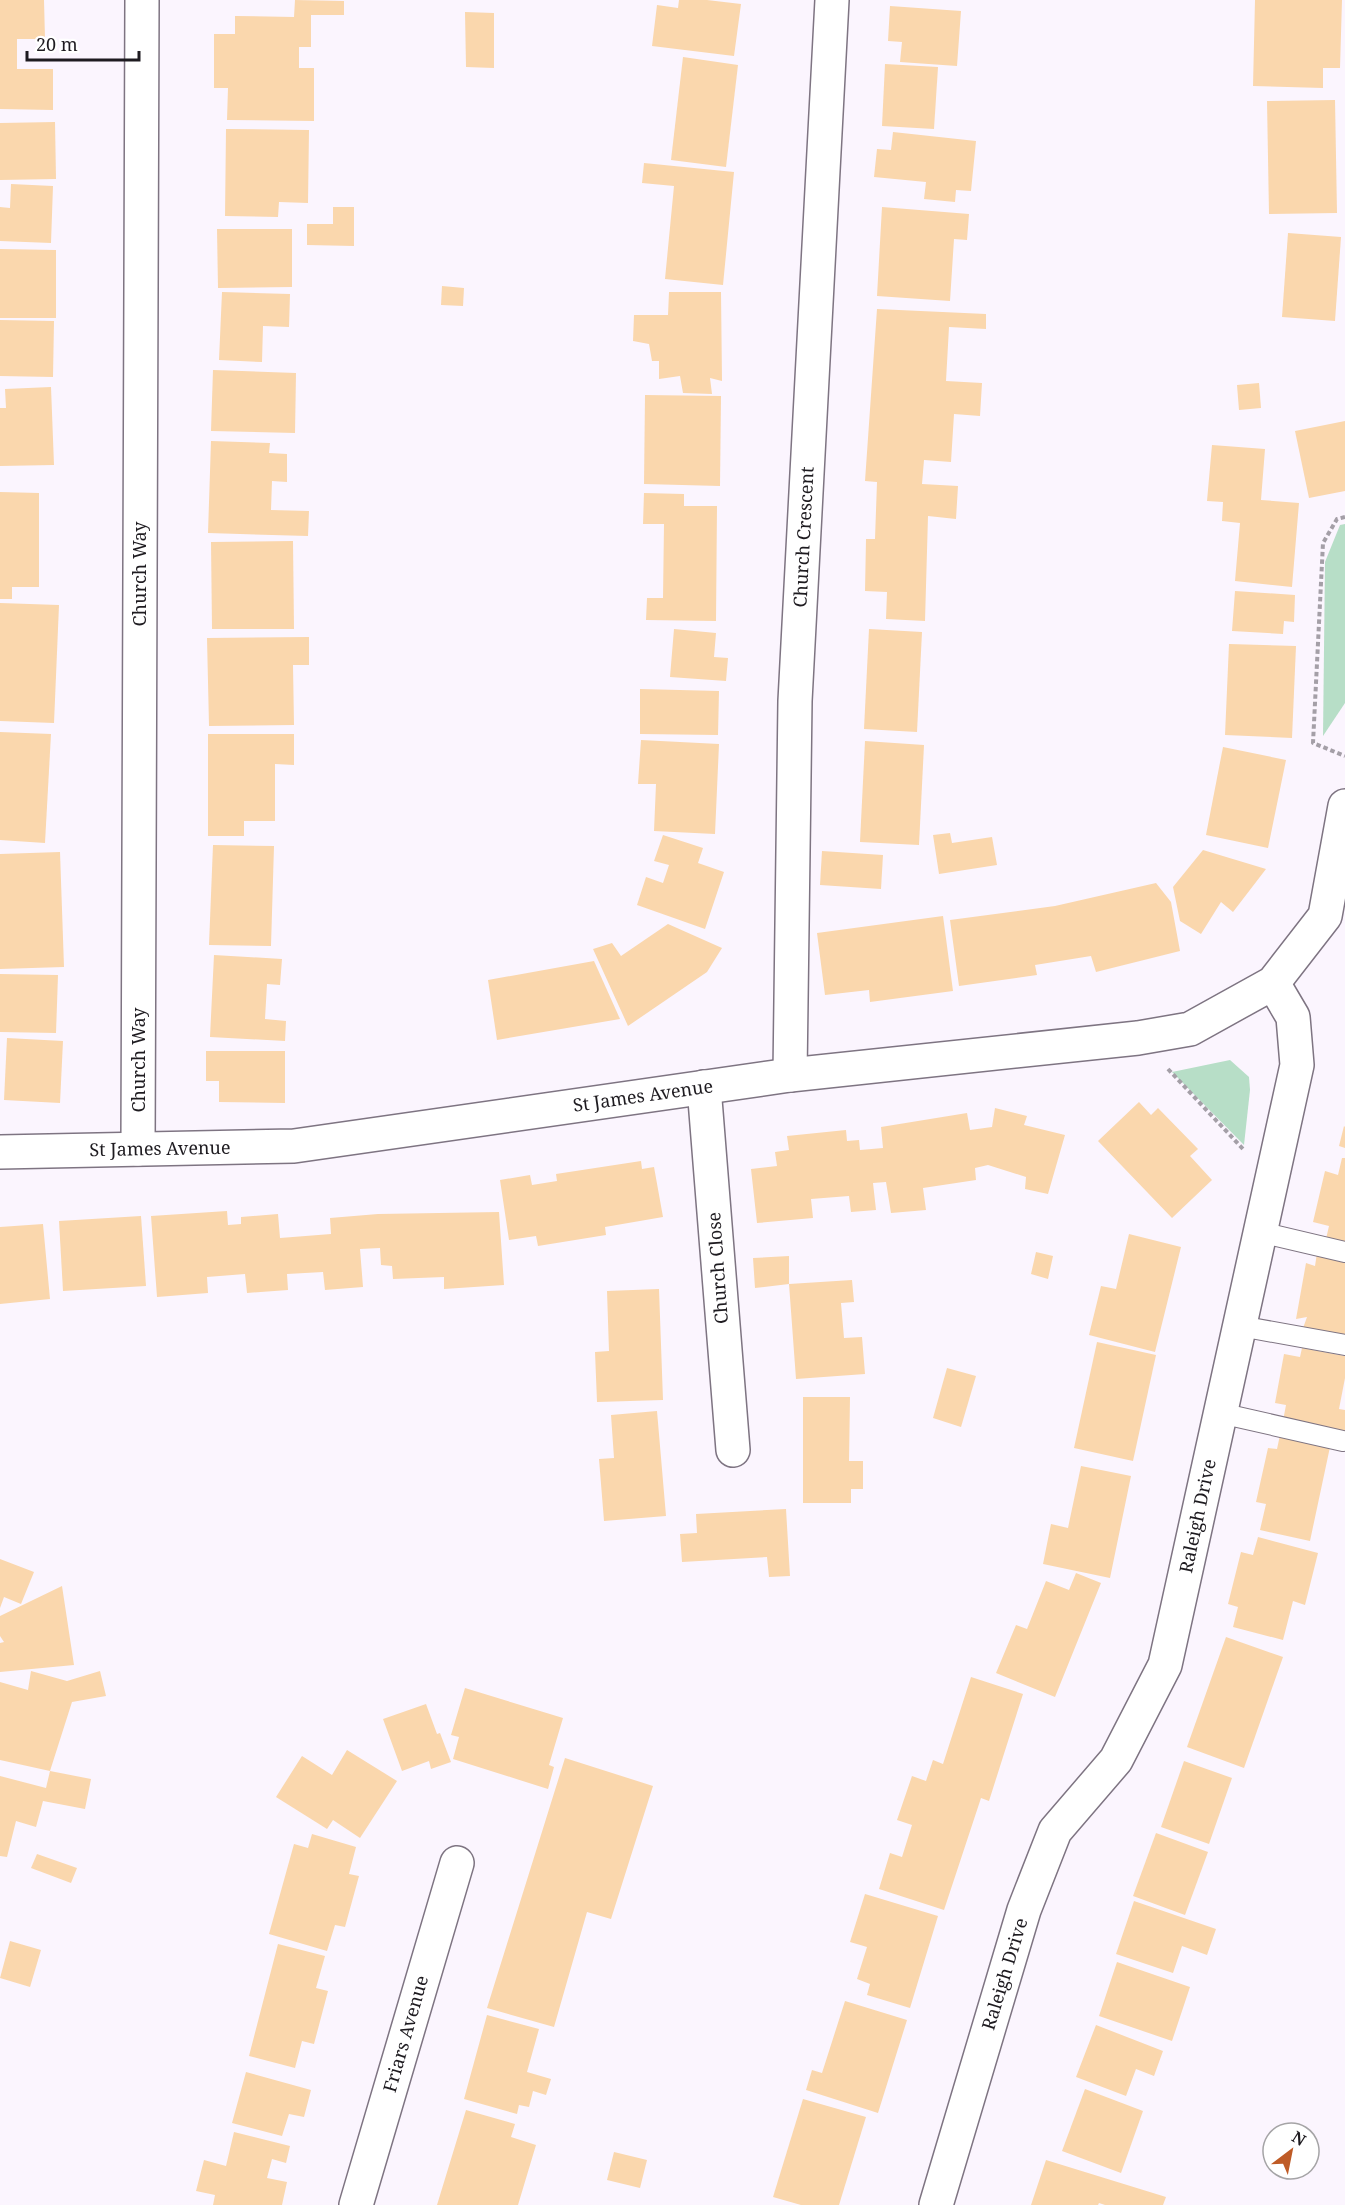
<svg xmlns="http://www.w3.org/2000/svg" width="1345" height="2205" viewBox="0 0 1345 2205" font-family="'Noto Serif',serif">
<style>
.green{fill:#b7dec7}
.building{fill:#fad7ad}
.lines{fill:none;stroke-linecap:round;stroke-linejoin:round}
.service-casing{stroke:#7e7482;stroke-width:22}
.minor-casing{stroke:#7e7482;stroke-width:36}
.path{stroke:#a49fa7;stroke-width:4;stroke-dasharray:4.5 3;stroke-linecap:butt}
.service{stroke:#fff;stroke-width:20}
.minor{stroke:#fff;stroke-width:33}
.labels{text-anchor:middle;stroke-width:6;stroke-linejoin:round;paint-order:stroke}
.street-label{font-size:18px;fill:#1e1b20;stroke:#fff}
</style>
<rect width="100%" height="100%" fill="#fbf5fe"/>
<g class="green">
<polygon points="1345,524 1345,703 1323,736 1325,562 1340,525"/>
<polygon points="1230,1060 1249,1077 1250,1090 1244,1145 1172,1072"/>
</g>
<g class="building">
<polygon points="0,0 44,0 45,39 17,39 17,69 53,69 53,110 0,109"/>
<polygon points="295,0 344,1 344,15 311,15 311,47 299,47 299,68 314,68 314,121 227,120 228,88 214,88 214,34 235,34 235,16 294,17"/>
<polygon points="679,0 707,0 741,4 734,56 652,46 657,5 678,8"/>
<polygon points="1255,0 1342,0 1340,68 1323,68 1323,88 1253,86"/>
<polygon points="890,6 961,11 957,66 900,62 902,42 888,41"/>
<polygon points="465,12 494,13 494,68 466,67"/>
<polygon points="683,57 738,65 726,167 671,160"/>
<polygon points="885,64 938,67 934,129 882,126"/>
<polygon points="1335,100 1337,213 1269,214 1267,101"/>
<polygon points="55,122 56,179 0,180 0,123"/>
<polygon points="226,129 309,130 308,203 279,202 278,217 225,216"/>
<polygon points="893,132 976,141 971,191 956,190 955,202 924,199 926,182 874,177 877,149 891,150"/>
<polygon points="644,163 734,172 723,285 665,279 674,186 642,183"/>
<polygon points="11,184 53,186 51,243 0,241 0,207 10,208"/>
<polygon points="333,207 354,207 354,246 307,245 307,224 333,224"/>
<polygon points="882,207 969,214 967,240 954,239 950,301 877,296"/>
<polygon points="217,229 292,229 292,287 218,288"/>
<polygon points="1288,233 1341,237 1335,321 1282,317"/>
<polygon points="0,249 56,250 56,318 0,318"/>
<polygon points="442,286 464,288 463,306 441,305"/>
<polygon points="222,292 290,294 289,327 263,326 262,362 219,360"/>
<polygon points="669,292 721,292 722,381 710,378 712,394 683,393 680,376 659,379 659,361 652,361 649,344 633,341 634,315 668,315"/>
<polygon points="877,309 986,314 986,329 949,327 946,381 982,383 980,416 954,414 951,462 924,460 922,484 958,486 956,519 928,516 925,621 886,619 887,592 865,591 866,539 875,539 877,482 865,481"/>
<polygon points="0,320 54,321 53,377 0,376"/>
<polygon points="213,370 296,373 295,433 211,431"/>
<polygon points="1259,383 1261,408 1239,410 1237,385"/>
<polygon points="51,387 54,465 0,466 0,408 6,408 5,389"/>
<polygon points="645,395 721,396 720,486 644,484"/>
<polygon points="1345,421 1345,491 1309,498 1295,431"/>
<polygon points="211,441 270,443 269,453 287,454 287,482 272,481 271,510 309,511 308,536 208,533"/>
<polygon points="1212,445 1265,449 1261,500 1299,503 1292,587 1235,581 1240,523 1222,521 1223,502 1207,501"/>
<polygon points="0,492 39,493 39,587 12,587 12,599 0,599"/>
<polygon points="644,493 684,494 684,506 717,506 716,621 646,620 647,598 663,598 664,524 643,524"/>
<polygon points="293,541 294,629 212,629 211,542"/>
<polygon points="1235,591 1295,595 1294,622 1284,621 1283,634 1232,631"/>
<polygon points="0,603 59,605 54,723 0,721"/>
<polygon points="674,629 716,633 714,657 728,658 726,681 670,677"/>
<polygon points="869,629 922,632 917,732 864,729"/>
<polygon points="309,637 309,665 293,665 294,725 209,726 207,638"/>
<polygon points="1229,644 1296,646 1292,738 1225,735"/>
<polygon points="640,689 719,691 718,735 640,734"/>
<polygon points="0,732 51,734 45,843 0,840"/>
<polygon points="208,734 294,734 294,765 275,764 275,821 244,821 244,836 208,836"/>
<polygon points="641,740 719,744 715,834 654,831 656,784 638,784"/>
<polygon points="865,741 924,745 919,845 860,842"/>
<polygon points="1223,747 1286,760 1268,848 1206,835"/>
<polygon points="950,833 952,843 992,837 997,865 939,874 933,835"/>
<polygon points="663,835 703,848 698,863 724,872 705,929 637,905 646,877 663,883 669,865 654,861"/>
<polygon points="213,845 274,846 271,946 209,945"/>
<polygon points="1203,850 1266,869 1233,912 1221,902 1201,934 1180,921 1173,887"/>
<polygon points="822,851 883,855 881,889 820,885"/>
<polygon points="60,852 64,967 0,969 0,854"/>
<polygon points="1156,883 1171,902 1180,951 1096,972 1091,956 1035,965 1037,975 959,986 950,920 1055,906"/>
<polygon points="943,916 953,991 870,1002 869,990 825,995 817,933"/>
<polygon points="668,924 722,948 707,972 628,1026 593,949 612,943 621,956"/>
<polygon points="214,955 282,959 280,985 267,984 265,1019 286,1021 285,1041 210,1037"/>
<polygon points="594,961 620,1019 497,1040 488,980"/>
<polygon points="0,974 58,975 56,1033 0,1032"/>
<polygon points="7,1038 63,1041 60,1103 4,1100"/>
<polygon points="206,1051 285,1051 285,1103 219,1102 219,1081 206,1081"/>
<polygon points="1139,1102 1151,1115 1158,1108 1198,1149 1190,1156 1212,1180 1172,1218 1098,1141"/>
<polygon points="995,1108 1027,1116 1024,1125 1065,1135 1048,1194 1025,1189 1026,1177 988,1165 975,1168 976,1180 923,1188 926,1210 891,1213 886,1182 873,1183 876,1210 851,1212 849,1196 811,1199 813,1218 757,1223 751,1169 777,1166 775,1152 789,1150 787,1136 846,1130 847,1141 859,1140 860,1150 883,1148 881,1127 967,1113 970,1130 992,1127"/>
<polygon points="1344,1126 1345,1127 1345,1148 1339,1146"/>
<polygon points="1342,1158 1345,1158 1345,1243 1326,1239 1329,1226 1313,1222 1325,1171 1338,1175"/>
<polygon points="641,1161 642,1169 654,1167 663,1217 605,1227 606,1235 538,1246 536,1236 509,1240 500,1180 530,1175 532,1185 557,1181 556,1174"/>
<polygon points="227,1211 228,1225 241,1224 241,1217 278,1214 280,1238 331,1234 330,1218 378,1214 499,1212 504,1285 444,1289 444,1277 393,1279 392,1266 381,1265 380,1248 360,1249 363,1287 325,1290 323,1272 287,1274 288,1290 247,1293 245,1274 207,1277 208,1293 157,1297 151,1216"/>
<polygon points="141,1216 146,1286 63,1291 59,1221"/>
<polygon points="43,1224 50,1299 0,1304 0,1227"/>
<polygon points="1129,1234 1181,1247 1155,1352 1089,1335 1101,1286 1116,1289"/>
<polygon points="1036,1252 1053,1256 1048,1279 1031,1274"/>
<polygon points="1317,1253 1345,1259 1345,1339 1302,1331 1307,1317 1296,1319 1306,1263 1315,1266"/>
<polygon points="789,1256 789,1284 852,1280 854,1302 841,1303 844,1338 862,1337 865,1374 796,1379 789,1284 755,1288 753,1258"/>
<polygon points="659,1289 663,1400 597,1402 595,1352 609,1351 607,1291"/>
<polygon points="1097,1342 1156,1355 1133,1461 1074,1448"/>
<polygon points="1302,1348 1345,1356 1345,1378 1339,1409 1345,1410 1345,1433 1283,1421 1286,1405 1275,1403 1284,1354 1300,1357"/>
<polygon points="947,1368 976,1376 961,1427 933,1418"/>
<polygon points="803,1397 850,1397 849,1461 863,1461 863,1489 851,1489 851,1503 803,1503"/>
<polygon points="657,1411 666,1516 604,1521 599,1459 614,1458 611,1415"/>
<polygon points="1280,1435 1330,1447 1310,1541 1260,1530 1266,1504 1256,1502 1268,1448 1277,1449"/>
<polygon points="1081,1466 1131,1476 1110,1578 1043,1564 1051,1524 1068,1528"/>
<polygon points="786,1509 790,1576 769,1577 767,1557 682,1562 680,1534 697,1533 696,1514"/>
<polygon points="1258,1537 1318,1553 1305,1605 1293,1601 1283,1640 1233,1627 1238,1607 1228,1604 1241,1552 1253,1555"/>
<polygon points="0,1559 34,1572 21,1604 4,1597 0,1608"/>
<polygon points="1076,1573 1101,1583 1055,1697 996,1673 1016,1625 1027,1629 1046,1581 1069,1590"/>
<polygon points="62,1586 74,1665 0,1672 0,1643 4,1642 0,1636 0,1616"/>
<polygon points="1226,1637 1283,1657 1244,1768 1187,1747"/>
<polygon points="31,1671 67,1681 100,1671 106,1696 72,1702 50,1771 0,1760 0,1682 28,1690"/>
<polygon points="971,1677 1023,1694 989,1801 981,1798 944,1910 879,1889 890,1853 902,1857 912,1825 897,1820 912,1776 926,1781 933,1760 943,1764"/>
<polygon points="465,1688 563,1718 549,1765 554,1767 548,1789 453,1759 459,1737 451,1735"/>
<polygon points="426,1704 437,1734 440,1733 451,1762 431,1769 429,1761 402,1771 383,1719"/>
<polygon points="347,1750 397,1781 360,1838 333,1820 327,1829 276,1797 302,1756 332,1775"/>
<polygon points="565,1758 653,1786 611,1919 587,1912 554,2027 487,2008"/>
<polygon points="1184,1761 1232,1778 1209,1844 1161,1827"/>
<polygon points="50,1771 91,1779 85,1809 43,1801 36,1827 16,1821 7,1857 0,1856 0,1776 46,1788"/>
<polygon points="1156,1833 1208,1852 1185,1915 1133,1896"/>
<polygon points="312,1834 356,1847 349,1874 359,1876 345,1927 335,1925 327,1951 269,1934 294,1844 308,1848"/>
<polygon points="37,1854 77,1868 71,1883 31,1868"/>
<polygon points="865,1894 938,1916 910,2008 867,1995 870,1984 857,1979 867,1947 850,1942"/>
<polygon points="1134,1901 1216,1929 1207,1955 1182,1946 1173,1973 1116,1954"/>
<polygon points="10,1941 41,1950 30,1987 0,1978"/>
<polygon points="278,1944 325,1956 316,1988 328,1991 314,2044 302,2041 295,2068 249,2056"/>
<polygon points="1117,1962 1190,1987 1172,2041 1099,2016"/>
<polygon points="845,2001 907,2020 878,2113 806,2090 812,2070 822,2073"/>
<polygon points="487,2015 539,2029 527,2072 551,2079 546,2095 533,2091 529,2107 519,2105 517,2114 464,2099"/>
<polygon points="1096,2025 1163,2051 1154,2076 1136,2069 1126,2096 1076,2077"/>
<polygon points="246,2072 311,2090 304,2117 289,2114 282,2136 232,2123"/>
<polygon points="1085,2089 1143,2111 1121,2173 1062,2151"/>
<polygon points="803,2099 866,2117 839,2205 801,2205 773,2197"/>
<polygon points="466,2110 515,2124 511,2137 536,2145 518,2205 437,2205"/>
<polygon points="234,2132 290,2146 286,2163 272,2159 267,2178 287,2182 282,2205 213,2205 215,2195 196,2191 204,2160 226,2166"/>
<polygon points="614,2152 647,2160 640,2188 607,2180"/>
<polygon points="1046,2160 1166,2197 1163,2205 1105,2205 1099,2203 1098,2205 1031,2205"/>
</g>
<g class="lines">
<g class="service-casing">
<g id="service">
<polyline points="1260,1232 1345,1252"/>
<polyline points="1240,1326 1345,1345"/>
<polyline points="1220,1413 1343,1441"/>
</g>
</g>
<g class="minor-casing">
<g id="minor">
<polyline points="790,1075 795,701 832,0"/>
<polyline points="704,1087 733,1450"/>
<polyline points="138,1149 142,0"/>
<polyline points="0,1152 294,1146 790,1075 1138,1038 1190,1029 1273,983 1325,916 1345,806"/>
<polyline points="356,2205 457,1863"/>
<polyline points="936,2205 1024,1910 1055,1831 1116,1760 1165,1665 1297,1065 1293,1017 1273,983"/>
</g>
</g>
<g class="path">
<polyline points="1345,517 1337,519 1323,543 1313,743 1345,756"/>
<polyline points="1168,1069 1243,1149"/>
</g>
<use href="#service" class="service"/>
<use href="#minor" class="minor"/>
</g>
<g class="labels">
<g class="street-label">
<text transform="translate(804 537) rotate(-87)" y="6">Church Crescent</text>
<text transform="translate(140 574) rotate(-90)" y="6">Church Way</text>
<text transform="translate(139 1060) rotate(-90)" y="6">Church Way</text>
<text transform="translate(643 1096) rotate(-8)" y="6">St James Avenue</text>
<text transform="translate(160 1149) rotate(-1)" y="6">St James Avenue</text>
<text transform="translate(718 1268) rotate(-94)" y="6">Church Close</text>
<text transform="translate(1198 1516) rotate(-78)" y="6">Raleigh Drive</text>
<text transform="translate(1005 1974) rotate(-73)" y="6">Raleigh Drive</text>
<text transform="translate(406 2034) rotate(-74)" y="6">Friars Avenue</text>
</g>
</g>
<g transform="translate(1291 2151) rotate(32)"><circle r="28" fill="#ffffff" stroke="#a5a4a6" stroke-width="1.5"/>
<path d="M0-4.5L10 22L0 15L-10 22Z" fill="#bf5b26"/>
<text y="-9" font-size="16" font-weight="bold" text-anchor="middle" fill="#1e1b20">N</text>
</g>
<path d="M27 51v9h112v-9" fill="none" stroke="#1e1b20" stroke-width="3"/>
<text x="36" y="51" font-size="18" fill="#1e1b20" stroke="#ffffff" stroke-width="4.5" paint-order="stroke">20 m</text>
</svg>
